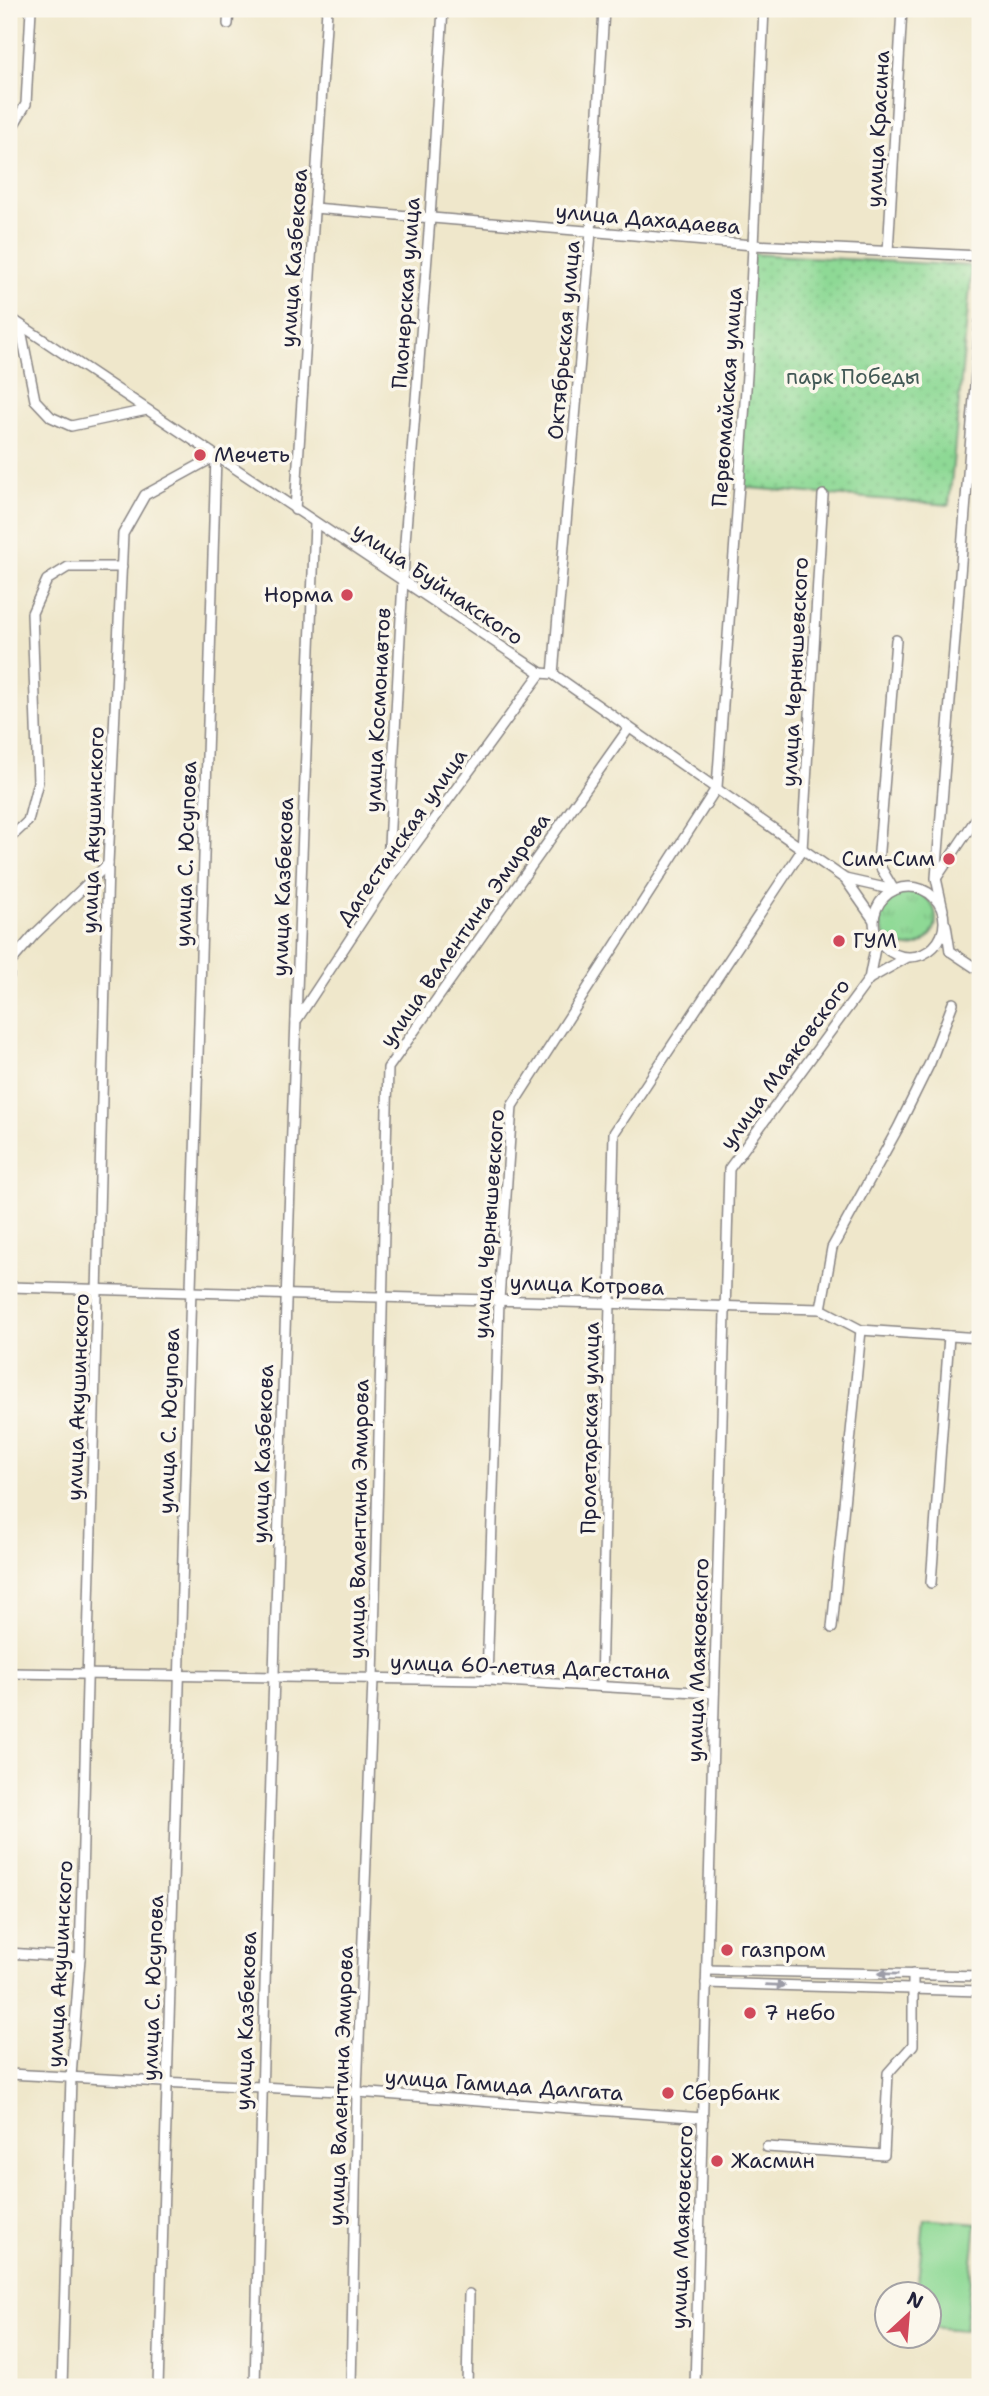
<svg xmlns="http://www.w3.org/2000/svg" width="989" height="2396" viewBox="0 0 989 2396" font-family="'Shantell Sans',sans-serif">
<style>
.grass{fill:url(#grass-tufts);stroke:#587e68;stroke-width:2}
.park{fill:url(#park-dots);stroke:#587e68;stroke-width:2}
.garden{fill:#8ed995;stroke:#587e68;stroke-width:2}
.lines{fill:none;stroke-linecap:round;stroke-linejoin:round}
.minor-casing{stroke:#888483;stroke-width:12}
.minor{stroke:#fff;stroke-width:9}
.oneway{fill:#9c9ca7}
.poi-dot{fill:#d1495b;stroke:#fbf7ec;stroke-width:2.5}
.labels{text-anchor:middle;stroke-width:7;stroke-linejoin:round;paint-order:stroke}
.street-label{font-size:21px;fill:#22223b;stroke:#fbf7ec}
.park-label{font-size:21px;fill:#425956;stroke:#fbf7ec}
.poi-label{font-size:21px;fill:#22223b;stroke:#fbf7ec;text-anchor:start}
</style>
<defs>
<pattern id="grass-tufts" width="24" height="20" patternUnits="userSpaceOnUse" patternTransform="scale(1.75)"><rect width="24" height="20" fill="#8ed995"/><path d="M3 7l-1-3M5 7V3M7 7l1-3M15 17l-1-3M17 17v-4M19 17l1-3" fill="none" stroke="#7aba81"/></pattern>
<pattern id="park-dots" width="8" height="8" patternUnits="userSpaceOnUse" patternTransform="scale(1.75)"><rect width="8" height="8" fill="#8ed995"/><path d="M2 2h.1M6 6h.1" fill="none" stroke="#7aba81" stroke-width="1.8" stroke-linecap="round"/></pattern>
</defs>
<rect width="100%" height="100%" fill="#fbf7ec"/>
<filter id="ink" filterUnits="userSpaceOnUse"><feTurbulence type="fractalNoise" baseFrequency=".0143" numOctaves="2"/><feDisplacementMap in="SourceGraphic" scale="14" xChannelSelector="R" yChannelSelector="G"/><feConvolveMatrix kernelMatrix="1 2 1 2 8 2 1 2 1" color-interpolation-filters="sRGB"/></filter>
<filter id="wash" filterUnits="userSpaceOnUse"><feTurbulence type="fractalNoise" baseFrequency=".00686" numOctaves="4" result="noise"/><feDisplacementMap in="SourceGraphic" scale="28" xChannelSelector="R" yChannelSelector="G"/><feGaussianBlur stdDeviation="1.57" result="paint"/><feColorMatrix in="noise" values="0 0 0 0 0 0 0 0 0 0 0 0 0 0 0 0 0 1.4 0 .05"/><feComposite in="paint" operator="in"/></filter>
<g filter="url(#wash)">
<rect width="100%" height="100%" fill="#efe7cb"/>
<circle class="grass" cx="908" cy="919" r="28"/>
<polygon class="park" points="752,254 972,266 949,505 738,487"/>
<polygon class="garden" points="924,2218 976,2223 965,2330 930,2327 930,2294 917,2294"/>
</g>
<g filter="url(#ink)">
<g class="lines">
<g class="minor-casing">
<g id="minor">
<polyline points="228,24 229,9"/>
<polyline points="9,133 26,104 31,9"/>
<polyline points="314,208 753,245 980,256"/>
<polyline points="888,252 902,9"/>
<polyline points="9,317 541,673 553,674 845,879 894,890"/>
<polyline points="20,325 35,400 51,417 71,426 147,410"/>
<polyline points="295,510 327,9"/>
<polyline points="553,674 591,232 604,9"/>
<polyline points="9,839 28,821 38,782 32,613 47,580 68,567 122,567"/>
<polyline points="937,877 980,813"/>
<polyline points="845,879 873,919"/>
<polyline points="387,883 405,542 430,218 443,9"/>
<circle cx="909" cy="922" r="35"/>
<polyline points="894,890 878,863 896,640"/>
<polyline points="943,910 936,878 980,322"/>
<polyline points="946,925 950,951"/>
<polyline points="877,938 869,979 906,958"/>
<polyline points="950,951 980,971"/>
<polyline points="9,976 9,964 34,935 108,864"/>
<polyline points="296,1021 387,883 541,673"/>
<polyline points="9,1287 821,1309 861,1330 980,1338"/>
<polyline points="821,1309 832,1248 898,1128 930,1063 953,1003"/>
<polyline points="931,1583 949,1336"/>
<polyline points="832,1628 861,1330"/>
<polyline points="9,1673 487,1680 714,1693"/>
<polyline points="487,1680 499,1300 512,1106 717,787 747,375 764,9"/>
<polyline points="601,1686 614,1133 802,850 823,495"/>
<polyline points="9,1953 80,1958"/>
<polyline points="707,1970 980,1976"/>
<polyline points="706,1983 980,1991"/>
<polyline points="9,2074 357,2092 703,2118"/>
<polyline points="767,2147 884,2155 888,2073 913,2045 913,1974"/>
<polyline points="62,2387 71,2077 80,1958 108,864 123,534 145,495 216,456"/>
<polyline points="158,2387 216,456"/>
<path d="M255 2387C269 1766 290 1144 315 523"/>
<polyline points="351,2387 357,2092 373,1679 388,1068 629,728"/>
<polyline points="467,2387 469,2294"/>
<polyline points="695,2387 729,1169 869,979"/>
</g>
</g>
<use href="#minor" class="minor"/>
</g>
<defs><path id="oneway-solid" d="M-6-.8H1V-3.2L6.5 0L1 3.2V.8H-6Z" transform="scale(1.75)"/></defs>
<g class="oneway">
<use href="#oneway-solid" transform="translate(888 1974) rotate(-179)"/>
<use href="#oneway-solid" transform="translate(775 1985) rotate(2)"/>
</g>
</g>
<g class="poi-dot">
<circle cx="200" cy="455" r="7"/>
<circle cx="347" cy="595" r="7"/>
<circle cx="949" cy="859" r="7"/>
<circle cx="839" cy="941" r="7"/>
<circle cx="727" cy="1950" r="7"/>
<circle cx="750" cy="2013" r="7"/>
<circle cx="668" cy="2093" r="7"/>
<circle cx="717" cy="2161" r="7"/>
</g>
<g class="labels">
<g class="street-label">
<text transform="translate(878 129) rotate(-87)" y="7">улица Красина</text>
<text transform="translate(648 219) rotate(5)" y="7">улица Дахадаева</text>
<text transform="translate(294 258) rotate(-86)" y="7">улица Казбекова</text>
<text transform="translate(406 293) rotate(-86)" y="7">Пионерская улица</text>
<text transform="translate(564 340) rotate(-85)" y="7">Октябрьская улица</text>
<text transform="translate(727 397) rotate(-86)" y="7">Первомайская улица</text>
<text transform="translate(438 584) rotate(34)" y="7">улица Буйнакского</text>
<text transform="translate(795 672) rotate(-87)" y="7">улица Чернышевского</text>
<text transform="translate(378 710) rotate(-87)" y="7">улица Космонавтов</text>
<text transform="translate(93 830) rotate(-88)" y="7">улица Акушинского</text>
<text transform="translate(402 837) rotate(-55)" y="7">Дагестанская улица</text>
<text transform="translate(186 854) rotate(-88)" y="7">улица С. Юсупова</text>
<text transform="translate(283 887) rotate(-88)" y="7">улица Казбекова</text>
<text transform="translate(465 930) rotate(-55)" y="7">улица Валентина Эмирова</text>
<text transform="translate(785 1064) rotate(-54)" y="7">улица Маяковского</text>
<text transform="translate(489 1224) rotate(-86)" y="7">улица Чернышевского</text>
<text transform="translate(587 1285) rotate(2)" y="7">улица Котрова</text>
<text transform="translate(78 1397) rotate(-88)" y="7">улица Акушинского</text>
<text transform="translate(169 1421) rotate(-88)" y="7">улица С. Юсупова</text>
<text transform="translate(590 1428) rotate(-89)" y="7">Пролетарская улица</text>
<text transform="translate(263 1454) rotate(-88)" y="7">улица Казбекова</text>
<text transform="translate(359 1519) rotate(-89)" y="7">улица Валентина Эмирова</text>
<text transform="translate(698 1660) rotate(-88)" y="7">улица Маяковского</text>
<text transform="translate(530 1667) rotate(2)" y="7">улица 60-летия Дагестана</text>
<text transform="translate(60 1964) rotate(-87)" y="7">улица Акушинского</text>
<text transform="translate(153 1988) rotate(-88)" y="7">улица С. Юсупова</text>
<text transform="translate(246 2021) rotate(-88)" y="7">улица Казбекова</text>
<text transform="translate(504 2085) rotate(4)" y="7">улица Гамида Далгата</text>
<text transform="translate(341 2086) rotate(-88)" y="7">улица Валентина Эмирова</text>
<text transform="translate(682 2227) rotate(-88)" y="7">улица Маяковского</text>
</g>
<g class="park-label">
<text x="853" y="384">парк Победы</text>
</g>
<g class="poi-label">
<text x="214" y="462">Мечеть</text>
<text x="333" y="602" text-anchor="end">Норма</text>
<text x="935" y="866" text-anchor="end">Сим-Сим</text>
<text x="853" y="948">ГУМ</text>
<text x="741" y="1957">газпром</text>
<text x="764" y="2020">7 небо</text>
<text x="682" y="2100">Сбербанк</text>
<text x="731" y="2168">Жасмин</text>
</g>
</g>
<rect width="989" height="2396" fill="none" stroke="#fbf7ec" stroke-width="35"/>
<g transform="translate(908 2315) rotate(26)"><circle r="33" fill="#fbf7ec" stroke="#a4a2a5" stroke-width="2"/>
<path d="M0-5L12 26L0 18L-12 26Z" fill="#d1495b"/>
<text y="-10" font-size="19" font-weight="bold" text-anchor="middle" fill="#22223b">N</text>
</g>
</svg>
